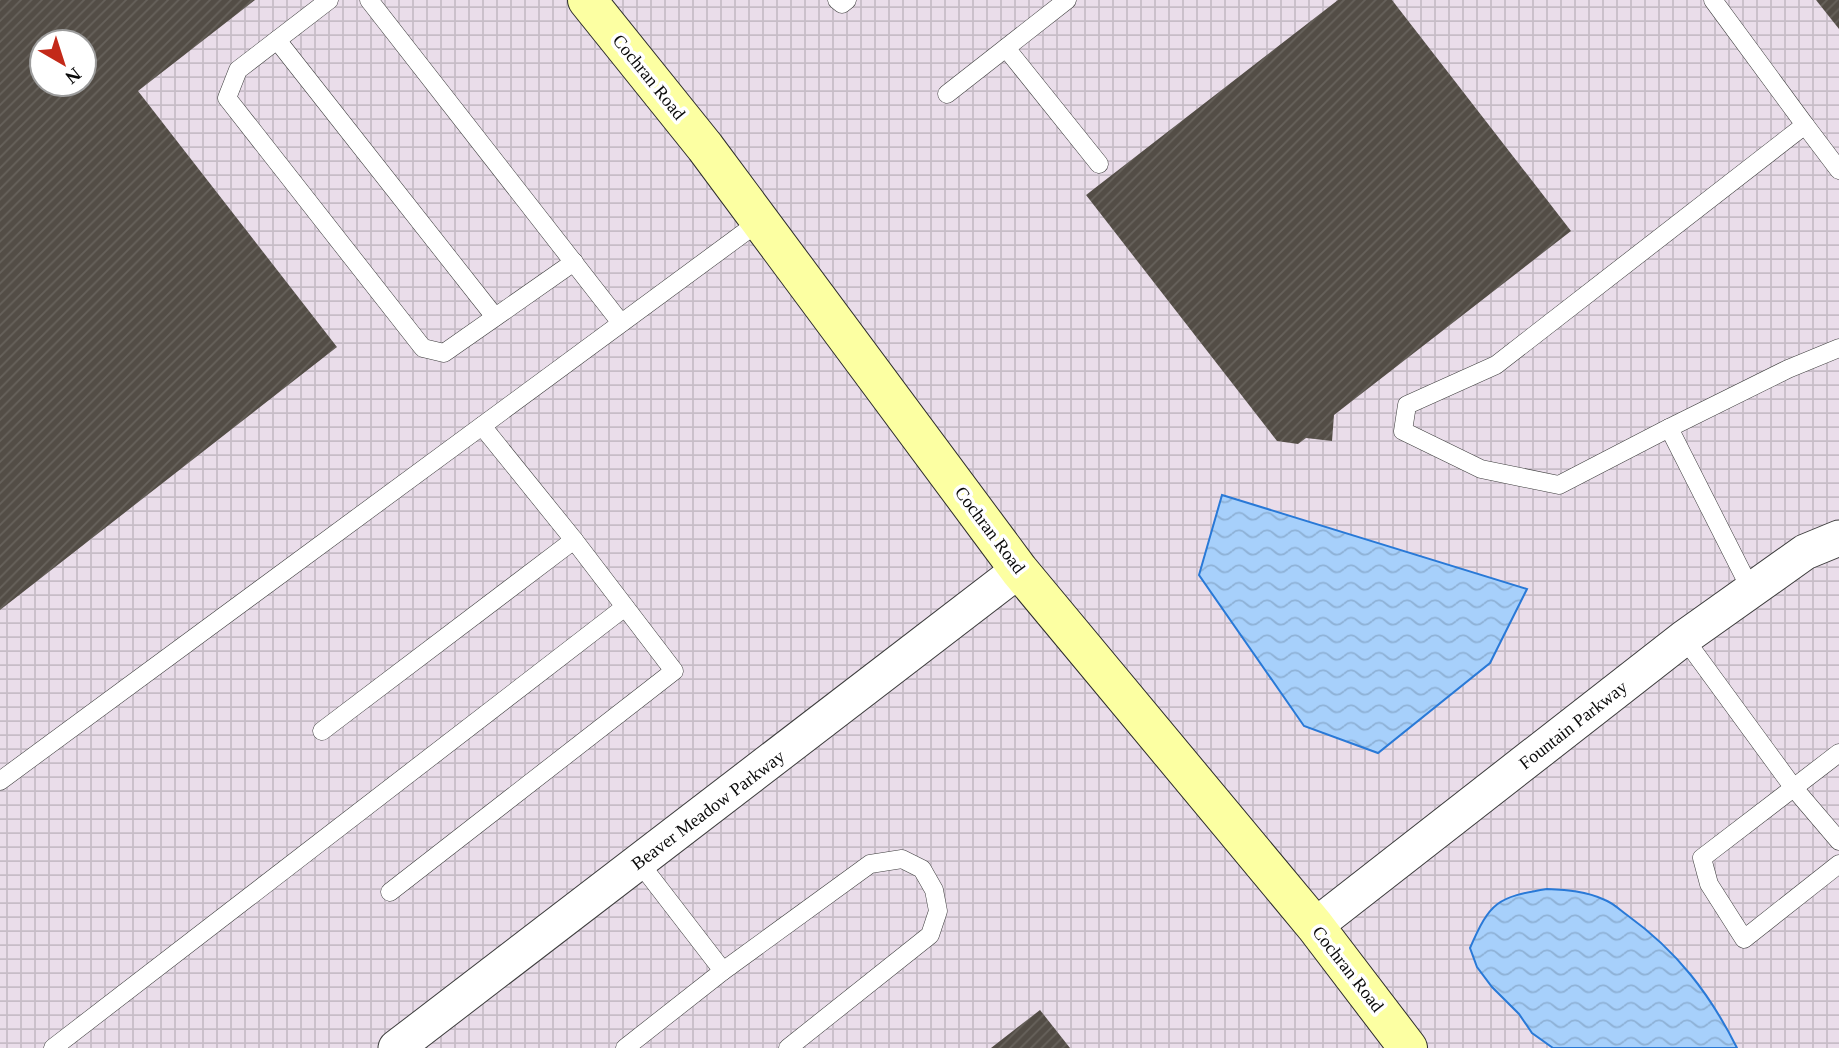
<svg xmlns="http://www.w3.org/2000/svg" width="1839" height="1048" viewBox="0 0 1839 1048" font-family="Georgia,serif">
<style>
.industrial{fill:url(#industrial-grid);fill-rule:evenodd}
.water{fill:url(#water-waves);stroke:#2979d7;stroke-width:2}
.building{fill:url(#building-hatch);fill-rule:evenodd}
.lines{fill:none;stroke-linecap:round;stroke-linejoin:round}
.lane-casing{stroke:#3d3d3d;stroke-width:19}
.street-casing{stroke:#3d3d3d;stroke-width:37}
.secondary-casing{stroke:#2c2c2c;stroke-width:40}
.lane{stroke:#fff;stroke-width:18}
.street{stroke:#fff;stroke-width:35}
.secondary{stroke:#fcffa2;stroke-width:38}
.labels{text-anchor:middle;stroke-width:7;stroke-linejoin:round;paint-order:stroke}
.street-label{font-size:18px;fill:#0a0a0a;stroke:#fff}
</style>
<defs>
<pattern id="industrial-grid" width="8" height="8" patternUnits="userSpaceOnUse" patternTransform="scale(1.75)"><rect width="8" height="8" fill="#eaddea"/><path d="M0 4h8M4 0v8" fill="none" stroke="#c7bcc7"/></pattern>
<pattern id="water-waves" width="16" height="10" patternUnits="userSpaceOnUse" patternTransform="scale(1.75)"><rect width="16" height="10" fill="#a7d0fb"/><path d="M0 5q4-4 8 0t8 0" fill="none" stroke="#8eb1d6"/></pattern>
<pattern id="building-hatch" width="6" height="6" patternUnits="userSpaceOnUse" patternTransform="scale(1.75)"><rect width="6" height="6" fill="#534d46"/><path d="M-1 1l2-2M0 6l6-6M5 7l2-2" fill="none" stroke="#67625c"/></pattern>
</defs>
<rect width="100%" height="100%" fill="#fffee7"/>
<path class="industrial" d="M0 0H1839V1048H0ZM42 42H84V84H42Z"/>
<g class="water">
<polygon points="1222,495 1527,589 1490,663 1378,753 1304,726 1199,575"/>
<path d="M1547 889C1567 890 1586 891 1605 900 1613 903 1620 910 1627 915 1677 951 1710 994 1737 1048H1553L1532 1033 1519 1014 1492 987 1477 967 1470 948C1490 902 1497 897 1547 889Z"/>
</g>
<g class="building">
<path d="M0 0H255L138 91 337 347 0 610ZM42 42H84V84H42Z"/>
<polygon points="1338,0 1392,0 1571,231 1334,415 1332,441 1306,438 1298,444 1277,441 1086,195"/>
<polygon points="1816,0 1839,0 1839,29"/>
<polygon points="1040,1010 1070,1048 991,1048"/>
</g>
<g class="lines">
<g class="lane-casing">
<g id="lane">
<polyline points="329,0 238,70 227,98 423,348 444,353 574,262"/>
<polyline points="369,0 621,323"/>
<polyline points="837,0 842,4 847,0"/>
<polyline points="1713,0 1805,125"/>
<polyline points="277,40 495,317"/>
<polyline points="1006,48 1099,164"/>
<polyline points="947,94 1067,0"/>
<polyline points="1669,428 1788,369 1839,348"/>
<polyline points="1751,590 1669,428 1559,485 1481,469 1403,431 1407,405 1496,365 1805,125 1839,170"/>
<polyline points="1684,638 1793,787 1839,841"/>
<polyline points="322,731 574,540 482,426"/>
<polyline points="1839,753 1702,858 1709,884 1744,939 1839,864"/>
<polyline points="0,781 760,221"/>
<polyline points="639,862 723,971 870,864 902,859 922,869 934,890 938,911 930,935 788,1048"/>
<polyline points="390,892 674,671 574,540"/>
<polyline points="53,1048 625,607"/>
<polyline points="625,1048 723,971"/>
</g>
</g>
<g class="street-casing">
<g id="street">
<polyline points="1315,926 1684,638 1805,552 1839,538"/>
<polyline points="396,1048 1019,570"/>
</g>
</g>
<g class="secondary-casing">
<polyline id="secondary" points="587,0 705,147 1019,570 1315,926 1408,1048"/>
</g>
<use href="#lane" class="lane"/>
<use href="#street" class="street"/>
<use href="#secondary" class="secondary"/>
</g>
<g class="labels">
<g class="street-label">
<text transform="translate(649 77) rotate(51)" y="6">Cochran Road</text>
<text transform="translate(990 530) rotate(53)" y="6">Cochran Road</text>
<text transform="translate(1573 725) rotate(-38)" y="6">Fountain Parkway</text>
<text transform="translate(708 810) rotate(-37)" y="6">Beaver Meadow Parkway</text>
<text transform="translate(1348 969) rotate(52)" y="6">Cochran Road</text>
</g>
</g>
<g transform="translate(63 63) rotate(141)"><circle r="33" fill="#ffffff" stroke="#9d9d9d" stroke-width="2"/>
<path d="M0-5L12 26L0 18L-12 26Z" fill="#c32919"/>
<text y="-10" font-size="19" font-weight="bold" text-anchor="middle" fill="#0a0a0a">N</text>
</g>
</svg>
